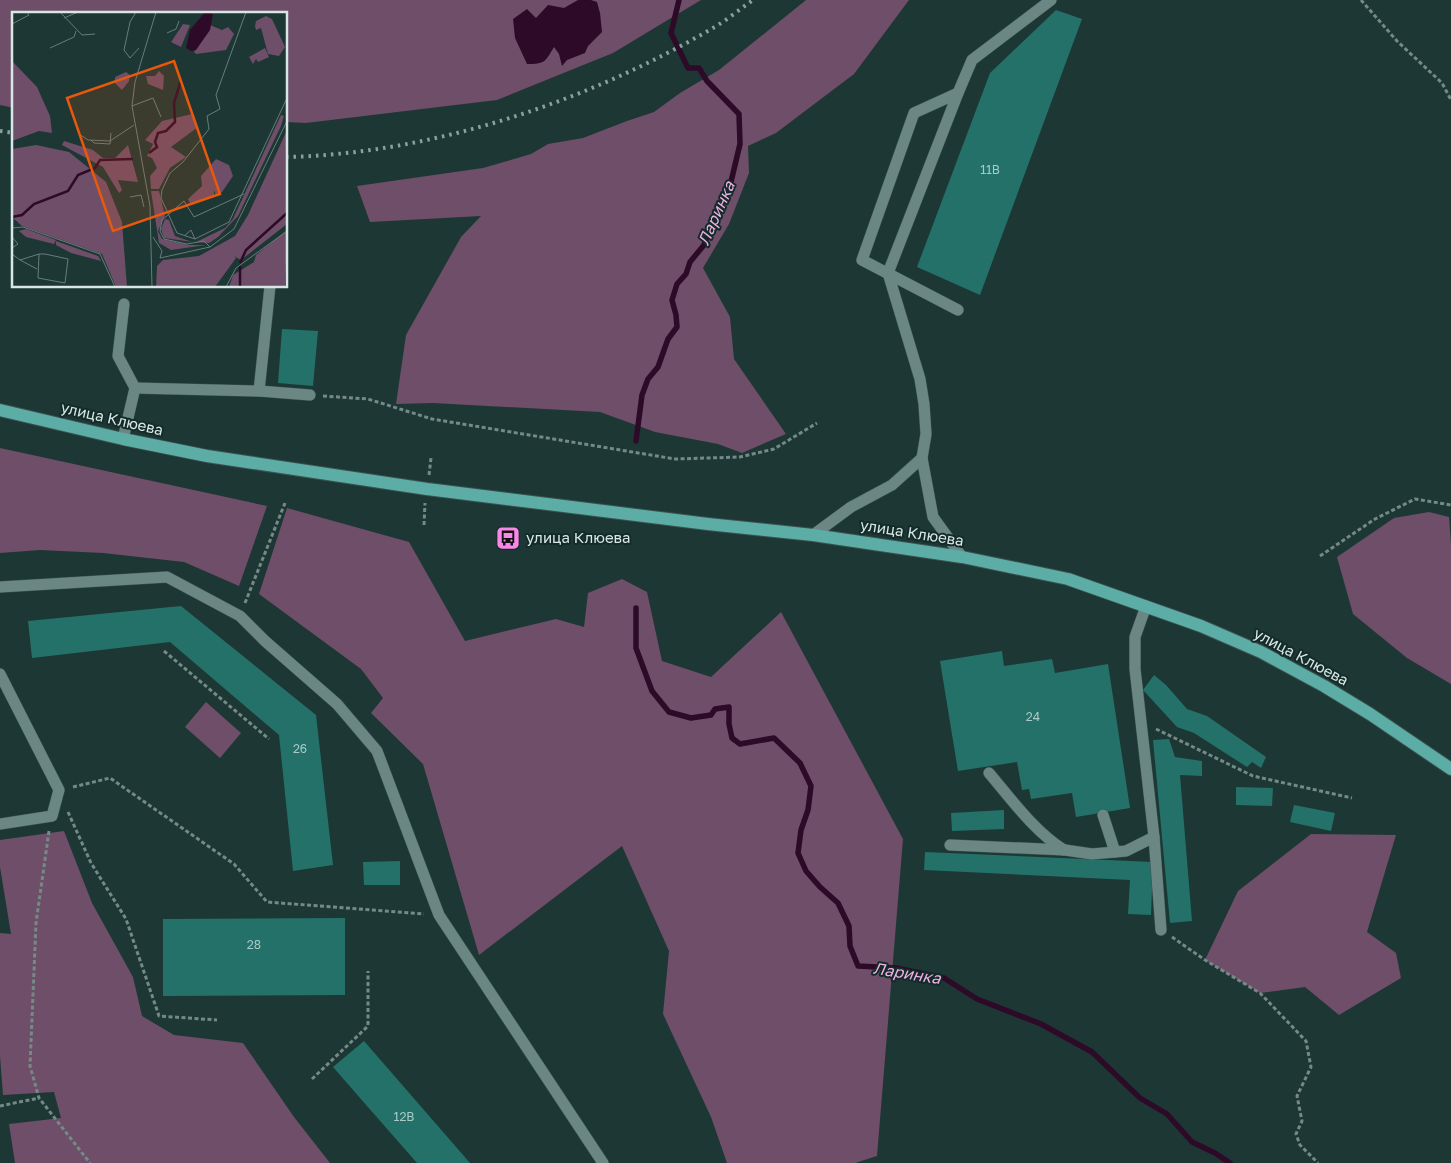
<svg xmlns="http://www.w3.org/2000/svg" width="1451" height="1163" viewBox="0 0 1451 1163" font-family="'Golos Text',sans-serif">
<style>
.green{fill:#6e4e68}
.water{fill:#2e0a29}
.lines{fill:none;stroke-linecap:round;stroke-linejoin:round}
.stream{stroke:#2e0a29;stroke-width:5.5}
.building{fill:#247169}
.service-casing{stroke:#3b5250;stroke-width:12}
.primary-casing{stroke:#3b5250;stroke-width:14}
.path{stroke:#758a87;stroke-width:3;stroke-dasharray:4 2.5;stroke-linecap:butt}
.service{stroke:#6b8783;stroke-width:11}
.primary{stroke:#5cada5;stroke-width:12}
.rail{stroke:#8ca09d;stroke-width:4;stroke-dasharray:2.5 5;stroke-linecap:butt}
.labels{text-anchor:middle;stroke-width:4;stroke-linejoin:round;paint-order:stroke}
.number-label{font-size:12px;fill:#abcac6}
.street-label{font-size:15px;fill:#d8e7e5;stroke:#132c2a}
.poi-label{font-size:15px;fill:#d8e7e5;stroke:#132c2a;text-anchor:start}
.water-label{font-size:16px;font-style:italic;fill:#f2b0e6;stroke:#132c2a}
.inset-river{fill:none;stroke:#2e0a29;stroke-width:2.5}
.inset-road{fill:none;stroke:#687d7b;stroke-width:1}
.view{fill:#e8590c;fill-opacity:0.15;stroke:#e8590c;stroke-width:2.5}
.inset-edge{fill:none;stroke:#d8e7e5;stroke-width:2.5}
</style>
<rect width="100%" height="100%" fill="#1d3734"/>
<g class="green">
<polygon points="0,0 701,0 613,53 497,100 306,123 286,122 286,14 14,14 14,108 0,105"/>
<polygon points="806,0 909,0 854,74 776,133 748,146 749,173 729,224 703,268 730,317 734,359 786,434 742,453 718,444 655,432 600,412 433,403 396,404 406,335 461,237 481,216 370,222 357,186 483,168 531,154 548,144 583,138 627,121 654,112 680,93 719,70"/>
<polygon points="0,448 267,506 239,586 184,562 103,553 40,550 0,553"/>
<polygon points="287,508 409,542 465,641 556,619 584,627 588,593 622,579 647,592 662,661 711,677 781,612 903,839 877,1156 855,1163 727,1163 711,1117 663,1014 669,951 622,846 479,955 423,764 371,713 383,698 361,669 259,594"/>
<polygon points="1429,512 1449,517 1451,544 1451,684 1407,658 1353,614 1337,557 1394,518"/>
<polygon points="206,702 241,733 220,758 185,727"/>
<polygon points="64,831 92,903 133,977 142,1016 174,1035 243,1043 294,1117 330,1163 15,1163 9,1124 61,1118 54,1092 3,1095 0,1056 0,933 11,934 0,867 0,840"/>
<polygon points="1311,834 1396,835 1367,932 1396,953 1401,978 1339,1015 1305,987 1260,993 1205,960 1238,891"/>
</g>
<path class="water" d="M578 0H591L597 2 600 13 602 32 588 46 585 53 567 60 562 66 559 54 554 47C545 62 545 64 527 64L515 38 513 19 527 9 536 18 548 5 564 8Z"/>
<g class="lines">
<g class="stream">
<polyline points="636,441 642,395 648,379 658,367 668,339 677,327 676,315 672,300 677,284 686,274 690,262 704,245 716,212 730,186 740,144 739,114 707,81 699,68 688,68 671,33 679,0"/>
<polyline points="636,608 636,648 652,691 669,712 691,718 711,715 715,709 729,707 729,724 732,738 740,744 774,738 800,763 811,786 808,810 801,830 798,853 806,871 820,887 838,903 849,926 850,946 858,966 896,968 944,978 977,999 1041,1024 1092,1052 1140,1098 1167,1114 1192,1142 1215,1153 1230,1163"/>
</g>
</g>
<g class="building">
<polygon points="1056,10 1082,19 980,295 917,267 990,73"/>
<polygon points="282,329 318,331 313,386 278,383"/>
<polygon points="181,606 316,715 333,865 293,871 279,735 170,642 32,658 28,621"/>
<polygon points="1002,651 1004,666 1052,659 1055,673 1108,664 1130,808 1076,817 1072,793 1031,799 1029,789 1022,790 1017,762 958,771 940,661"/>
<polygon points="1154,675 1166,685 1187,709 1207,716 1266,757 1261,768 1252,762 1247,767 1194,733 1177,727 1143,690"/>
<polygon points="1169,739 1175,757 1202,761 1202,776 1180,775 1192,921 1170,923 1153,740"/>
<polygon points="1236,787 1273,788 1272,806 1236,805"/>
<polygon points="1294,805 1335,813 1331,831 1290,822"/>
<polygon points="1004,810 1004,829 952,831 951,813"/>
<polygon points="925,852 1153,862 1151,915 1128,914 1130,880 924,870"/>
<polygon points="400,861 400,885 364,885 363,862"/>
<polygon points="345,918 345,995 163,996 163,919"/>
<polygon points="364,1041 470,1163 417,1163 360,1098 333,1067"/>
</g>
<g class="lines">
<g class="service-casing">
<g id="service">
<polyline points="958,93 914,113 862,260 958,310"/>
<polyline points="135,388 259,391 270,286"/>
<polyline points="259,391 310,395"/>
<polyline points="123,439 135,388 118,356 124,304"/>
<polyline points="813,535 851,507 892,485 922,458"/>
<polyline points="962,557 933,517 922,458 926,434 924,404 920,379 888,273 958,93 972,60 1051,0"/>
<polyline points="0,587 167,577 240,616 265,641 337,704 377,751 439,915 603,1163"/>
<polyline points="0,674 59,790 52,816 0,824"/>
<path d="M989 773C1012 800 1034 831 1064 850"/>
<polyline points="1103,815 1115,852"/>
<polyline points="1154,837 1161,930"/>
<polyline points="950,845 1065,850 1092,854 1126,851 1154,837 1135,669 1135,637 1146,606"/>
</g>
</g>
<g class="primary-casing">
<polyline id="primary" points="0,410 123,439 207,456 427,489 708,524 813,535 962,557 1068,579 1201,626 1261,652 1324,686 1370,714 1451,769"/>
</g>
<g class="path">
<polyline points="1361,0 1397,41 1442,83 1451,100"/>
<polyline points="323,396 368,399 432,419 675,459 740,457 774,449 817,423"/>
<polyline points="429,475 431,458"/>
<polyline points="424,525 425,503"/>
<polyline points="1320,556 1375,519 1415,499 1451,505"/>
<polyline points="245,603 285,503"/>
<polyline points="164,651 269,739"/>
<polyline points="1156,729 1253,776 1352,798"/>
<polyline points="73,787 110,778 234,864 267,902 424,914"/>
<polyline points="68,812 91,863 126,919 159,1016 217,1020"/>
<polyline points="49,831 36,923 30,1066 39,1098 90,1163"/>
<polyline points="1172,937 1205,960 1260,993 1306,1041 1311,1067 1297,1096 1302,1121 1296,1134 1300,1145 1318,1163"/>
<polyline points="312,1079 368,1026 368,971"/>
<polyline points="0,1106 39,1098"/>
</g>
<use href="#service" class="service"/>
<use href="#primary" class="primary"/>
<g class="rail">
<polyline points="0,131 14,133"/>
<path d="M286 157C432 154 588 101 713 28 727 20 740 9 753 0"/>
</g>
</g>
<defs>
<g id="bus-square" transform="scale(1.25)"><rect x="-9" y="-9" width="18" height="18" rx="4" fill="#f987e8" stroke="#132c2a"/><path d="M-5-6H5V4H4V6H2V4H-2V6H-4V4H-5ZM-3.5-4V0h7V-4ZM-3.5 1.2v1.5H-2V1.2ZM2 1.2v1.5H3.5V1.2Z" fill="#111"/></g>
</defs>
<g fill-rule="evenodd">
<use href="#bus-square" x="508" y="538"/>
</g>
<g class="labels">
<g class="number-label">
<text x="990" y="174">11В</text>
<text x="1033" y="721">24</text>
<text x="300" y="753">26</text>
<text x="254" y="949">28</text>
<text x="404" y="1121">12В</text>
</g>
<g class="street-label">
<text transform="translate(112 419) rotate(13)" y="5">улица Клюева</text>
<text transform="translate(912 533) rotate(9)" y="5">улица Клюева</text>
<text transform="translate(1301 657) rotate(28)" y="5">улица Клюева</text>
</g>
<g class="poi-label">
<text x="526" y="543">улица Клюева</text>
</g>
<g class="water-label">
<text transform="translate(716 213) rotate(-66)" y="6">Ларинка</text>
<text transform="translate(907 973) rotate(9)" y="6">Ларинка</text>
</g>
</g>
<g transform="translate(12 12)">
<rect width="275" height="275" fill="#1d3734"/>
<path d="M254 4 260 7 273 35 267 44 256 42 249 16 244 18 243 14 244 9ZM171 12 178 13 169 35 159 30ZM198 13 210 18 216 15 222 22 214 38 184 42 182 40ZM253 36 257 45 246 50 244 47 241 52 237 45ZM0 49 25 75 38 104 40 121 27 119 0 129ZM147 59 152 64 151 78 136 72 134 64H143ZM114 60 118 63 117 69 110 78 103 71V65ZM180 102 186 115 159 135 174 145 158 156 147 177H139L138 164 145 156 140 146 135 144 141 132 133 128 150 109ZM269 103 272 104 269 114 226 204 206 225 197 231 184 230 213 216 221 207ZM275 118V212L229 248 222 244 224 246 203 275H144L145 254 151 248 187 244 223 224 236 203ZM52 129 81 138 91 146H103L116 133 126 170 106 168 110 178 107 181 91 155 50 133ZM24 133 57 140 94 170 110 210 115 275H104L90 242 10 214 0 205V137ZM204 147 217 153 221 164 210 180 204 183 202 178V184L179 193 176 187 190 174 189 164ZM139 179H147L153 204 146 219 150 227 177 233H194L159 238 147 231ZM153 207 157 208 163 224 180 230 152 226 149 217ZM14 217 44 228 42 232 14 225 7 219ZM275 218 273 275H217L221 263 242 250 244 243ZM44 229 86 244 93 255 89 249 59 241 44 233Z" fill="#6e4e68"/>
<path d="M193 0 201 2 198 18 184 38 179 39 174 36 178 18Z" fill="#2e0a29"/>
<path class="inset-river" d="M137 141 145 135 143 130 146 121 154 119 163 110 162 91 169 68M0 205 10 203 22 192 56 179 66 163 83 156 88 148 121 147M228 251 234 238 275 201M228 254V275"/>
<path class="inset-road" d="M48 0 70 23 83 22M124 0 118 10 112 38 118 46 127 36M234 0 204 83 208 97 195 104 197 117 171 150 158 161 150 178 149 186 165 221 183 227 217 210 275 86M52 6 66 0M0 12 17 3 15 0M155 21 164 17 167 9M38 36 62 25 64 19M120 94 141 86 149 105M67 122 76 128 98 129 122 113M79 128 82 131 98 132 99 121M118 185 129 183 132 195M0 216 11 215 88 242 103 275M172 224 179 218 183 227M0 225 6 232 0 236M141 225 150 239 148 246M198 235 192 229 175 232 152 227 148 219 150 208 172 189 182 205 232 182M0 242 8 248 27 242H33L56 247 53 271 26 266 27 242M148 246 198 235 222 217 275 109M8 248 25 257M140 275 138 194 120 94 123 70 144 0M214 275 224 256 275 219"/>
<path class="view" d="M162 49 208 182 101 219 55 86Z"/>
<rect width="275" height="275" class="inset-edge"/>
</g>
</svg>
